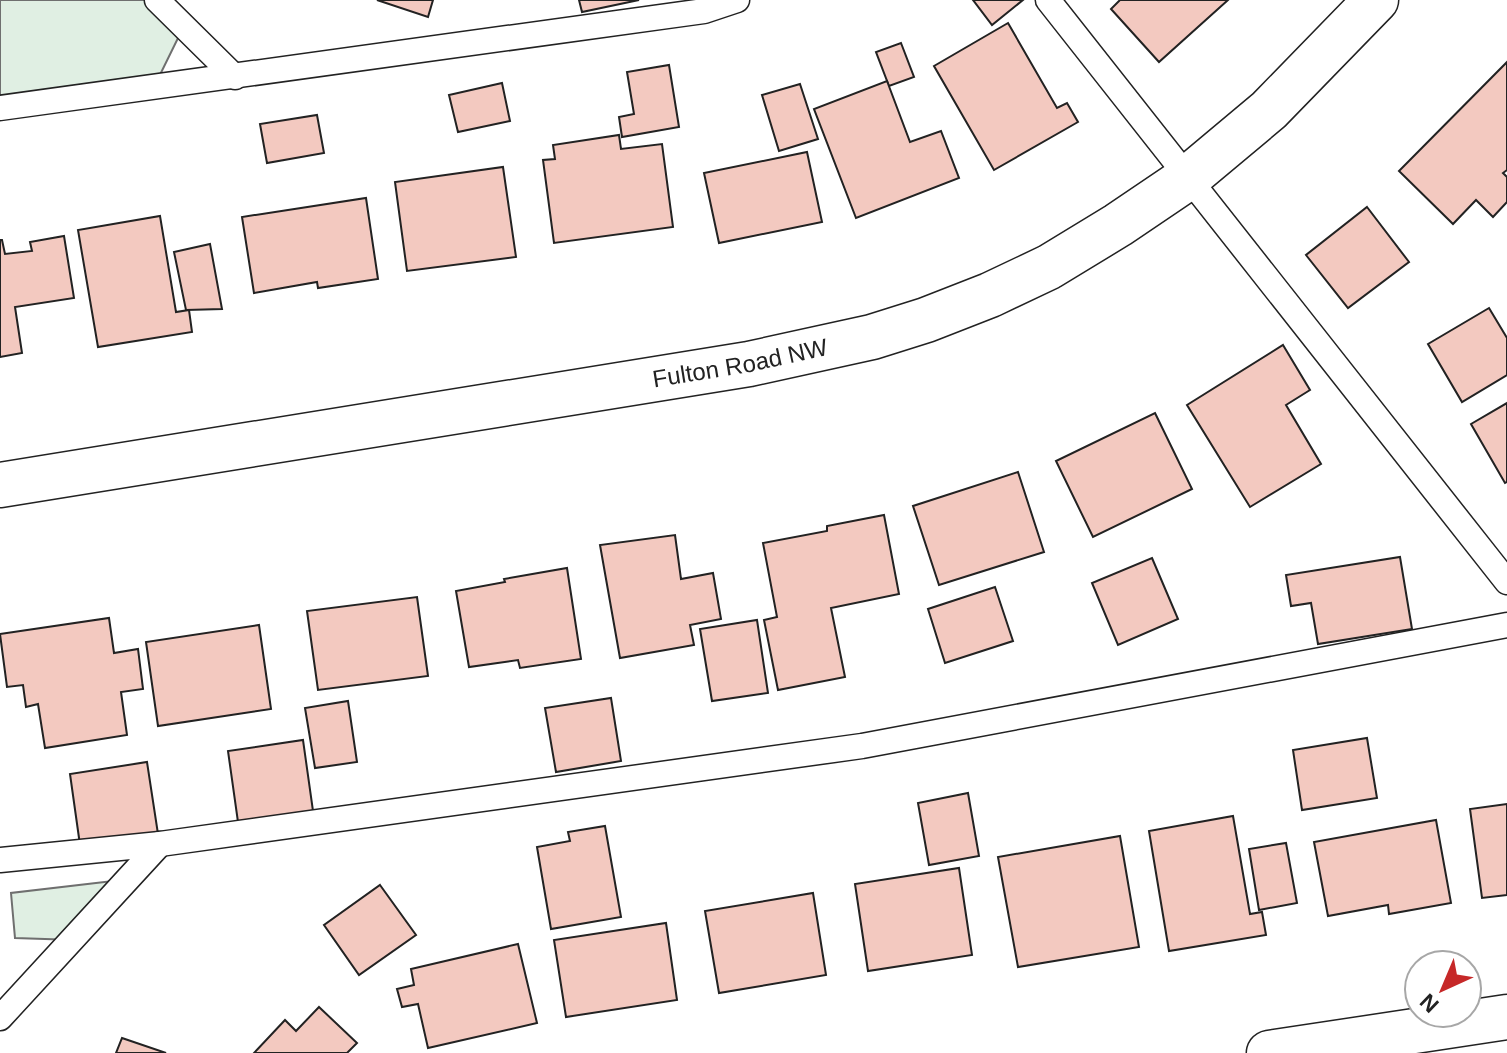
<svg xmlns="http://www.w3.org/2000/svg" width="1507" height="1053" viewBox="0 0 1507 1053" font-family="Helvetica,sans-serif">
<style>
.green{fill:#e0efe3;stroke:#6f6f6f;stroke-width:2}
.building{fill:#f3c9c0;stroke:#222;stroke-width:2}
.lines{fill:none;stroke-linecap:round;stroke-linejoin:round}
.lane-casing{stroke:#222;stroke-width:27}
.street-casing{stroke:#222;stroke-width:47}
.secondary-casing{stroke:#222;stroke-width:47}
.lane{stroke:#fff;stroke-width:24}
.street{stroke:#fff;stroke-width:44}
.secondary{stroke:#fff;stroke-width:44}
.labels{text-anchor:middle;stroke-width:6;stroke-linejoin:round;paint-order:stroke}
.street-label{font-size:24px;fill:#222;stroke:#fff}
</style>
<rect width="100%" height="100%" fill="#fff"/>
<g class="green">
<polygon points="0,0 147,0 181,32 153,89 0,106"/>
<polygon points="130,879 75,940 15,938 11,893"/>
</g>
<g class="building">
<polygon points="377,0 433,0 428,17"/>
<polygon points="579,0 639,0 582,12"/>
<polygon points="973,0 1023,0 992,25"/>
<polygon points="1120,0 1228,0 1159,62 1111,9"/>
<polygon points="1008,23 1057,108 1067,103 1078,122 994,170 934,66"/>
<polygon points="901,43 914,77 889,86 876,52"/>
<polygon points="1507,62 1507,170 1503,173 1507,177 1507,202 1493,217 1476,200 1453,224 1399,171"/>
<polygon points="669,65 679,127 622,137 619,117 634,114 627,72"/>
<polygon points="887,81 910,142 941,131 959,178 856,218 814,109"/>
<polygon points="502,83 510,121 458,132 449,95"/>
<polygon points="800,84 818,139 779,151 762,95"/>
<polygon points="317,115 324,153 267,163 260,124"/>
<polygon points="619,135 621,149 662,144 673,227 554,243 543,160 555,159 553,145"/>
<polygon points="807,152 822,222 719,243 704,173"/>
<polygon points="503,167 516,257 407,271 395,182"/>
<polygon points="366,198 378,279 318,288 317,282 254,293 242,217"/>
<polygon points="1367,207 1409,262 1348,308 1306,255"/>
<polygon points="160,216 176,312 189,310 192,332 98,347 78,230"/>
<polygon points="64,236 74,298 15,307 22,353 0,357 0,240 2,240 5,254 32,251 30,242"/>
<polygon points="210,244 222,309 186,310 174,252"/>
<polygon points="1489,308 1507,338 1507,375 1462,402 1428,344"/>
<polygon points="1283,345 1310,390 1286,405 1321,464 1250,507 1187,405"/>
<polygon points="1507,403 1507,482 1505,483 1471,424"/>
<polygon points="1155,413 1192,489 1093,537 1056,461"/>
<polygon points="1018,472 1044,552 939,585 913,506"/>
<polygon points="884,515 899,594 831,608 845,677 778,690 764,620 777,617 763,543 827,531 827,526"/>
<polygon points="675,535 681,579 713,573 721,619 690,625 694,645 620,658 600,545"/>
<polygon points="1400,557 1412,629 1318,644 1311,603 1291,606 1286,575"/>
<polygon points="1152,558 1178,619 1118,645 1092,583"/>
<polygon points="567,568 581,659 520,668 518,660 469,667 456,591 505,582 504,579"/>
<polygon points="995,587 1013,641 945,663 928,609"/>
<polygon points="417,597 428,676 318,690 307,611"/>
<polygon points="109,618 114,653 138,649 143,689 121,692 127,735 45,748 38,704 26,707 23,685 7,687 0,634"/>
<polygon points="757,620 768,693 712,701 700,629"/>
<polygon points="259,625 271,709 158,726 146,642"/>
<polygon points="611,698 621,761 556,772 545,708"/>
<polygon points="348,701 357,762 315,768 305,708"/>
<polygon points="1367,738 1377,798 1302,810 1293,750"/>
<polygon points="303,740 313,811 238,822 228,751"/>
<polygon points="147,762 158,834 80,845 70,774"/>
<polygon points="968,793 979,856 929,865 918,803"/>
<polygon points="1507,804 1507,895 1482,898 1470,809"/>
<polygon points="1233,816 1250,914 1262,912 1266,935 1169,951 1149,831"/>
<polygon points="1436,820 1451,903 1389,914 1388,905 1328,916 1314,842"/>
<polygon points="605,826 621,917 551,929 537,847 570,841 568,832"/>
<polygon points="1120,836 1139,947 1018,967 998,857"/>
<polygon points="1286,843 1297,903 1259,910 1249,849"/>
<polygon points="959,868 972,955 868,971 855,884"/>
<polygon points="380,885 416,935 359,975 324,925"/>
<polygon points="813,893 826,975 719,993 705,911"/>
<polygon points="666,923 677,1000 566,1017 554,940"/>
<polygon points="518,944 537,1023 428,1048 418,1004 402,1007 397,989 414,985 411,969"/>
<polygon points="319,1007 357,1043 347,1053 254,1053 285,1020 296,1031"/>
<polygon points="122,1038 166,1053 116,1053"/>
</g>
<g class="lines">
<g class="lane-casing">
<g id="lane">
<polyline points="157,0 235,77"/>
<polyline points="1048,0 1507,582"/>
<polyline points="0,108 704,11 737,0"/>
<polyline points="0,860 160,844 862,746 1507,625"/>
<polyline points="0,1018 160,844"/>
</g>
</g>
<g class="street-casing">
<polyline id="street" points="1269,1053 1507,1017"/>
</g>
<g class="secondary-casing">
<g id="secondary">
<path id="s1" d="M0 485 749 364 872 337 926 320 990 295 1049 267 1118 225 1189 177 1269 110 1376 0"/>
</g>
</g>
<use href="#lane" class="lane"/>
<use href="#street" class="street"/>
<use href="#secondary" class="secondary"/>
</g>
<g class="labels">
<g class="street-label">
<text dy="8" stroke="none"><textPath href="#s1" startOffset="750">Fulton Road NW</textPath></text>
</g>
</g>
<g transform="translate(1443 989) rotate(224)"><circle r="38" fill="#ffffff" stroke="#a7a7a7" stroke-width="2"/>
<path d="M0-6L14 30L0 20L-14 30Z" fill="#c62828"/>
<text y="-12" font-size="22" font-weight="bold" text-anchor="middle" fill="#222222">N</text>
</g>
</svg>
